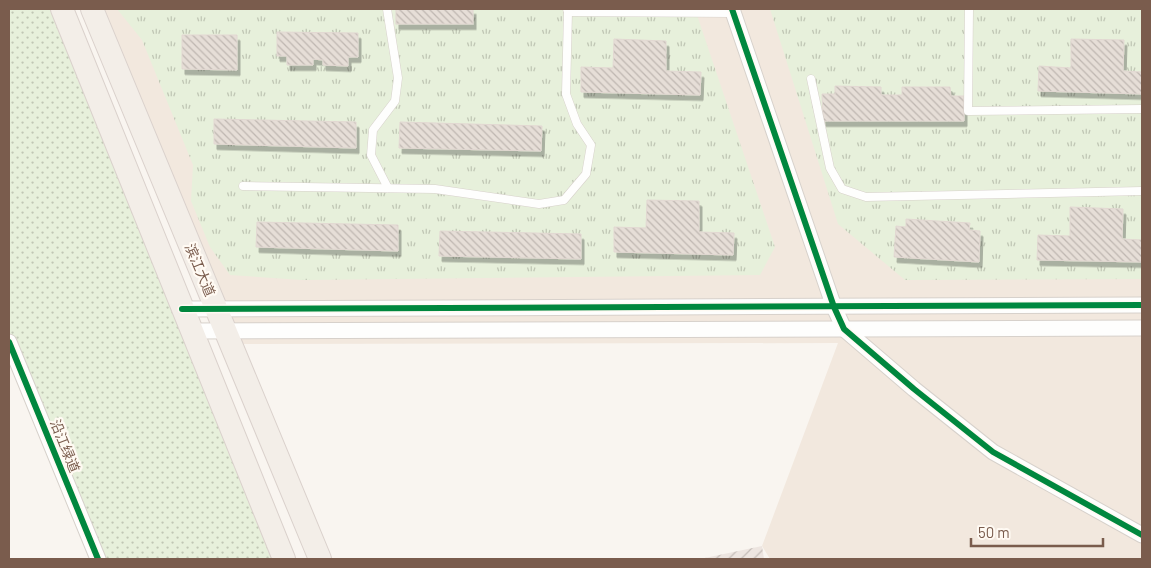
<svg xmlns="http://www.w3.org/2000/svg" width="1151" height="568" viewBox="0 0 1151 568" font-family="Barlow,'Noto Sans SC',sans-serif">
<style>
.residential{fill:#f2e8de}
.industrial{fill:url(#industrial-furrows)}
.grass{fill:url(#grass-tufts)}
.park{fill:url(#park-dots)}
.building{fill:url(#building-back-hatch);stroke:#e2d8d2;filter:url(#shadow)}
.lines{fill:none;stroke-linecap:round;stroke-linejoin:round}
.service-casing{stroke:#d7d1cb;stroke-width:9}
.minor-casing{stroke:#d7d1cb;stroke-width:17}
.primary-casing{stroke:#dad1cc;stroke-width:24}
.service{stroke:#fefefd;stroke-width:8}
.minor{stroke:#fefefd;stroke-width:15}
.primary{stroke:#f3eee8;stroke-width:22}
.cycleway-casing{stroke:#fffaf3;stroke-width:9}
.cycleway{stroke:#00873e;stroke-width:6}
.labels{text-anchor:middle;stroke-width:4.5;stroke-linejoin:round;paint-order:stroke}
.street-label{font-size:14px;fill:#7a5c4d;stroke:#fffaf3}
</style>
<defs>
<pattern id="industrial-furrows" width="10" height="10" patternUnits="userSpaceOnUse" patternTransform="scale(1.25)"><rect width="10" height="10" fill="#ede5e0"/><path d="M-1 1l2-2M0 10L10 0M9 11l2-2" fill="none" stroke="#c5bdb8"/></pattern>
<pattern id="grass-tufts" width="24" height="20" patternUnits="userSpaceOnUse" patternTransform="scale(1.25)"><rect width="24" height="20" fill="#e7f0db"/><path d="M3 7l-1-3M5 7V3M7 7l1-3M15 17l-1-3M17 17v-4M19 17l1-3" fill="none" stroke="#c0c6b4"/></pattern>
<pattern id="park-dots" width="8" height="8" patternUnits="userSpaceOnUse" patternTransform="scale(1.25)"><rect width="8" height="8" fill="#e7f0db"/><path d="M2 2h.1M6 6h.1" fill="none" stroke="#c0c6b4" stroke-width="1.8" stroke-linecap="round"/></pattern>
<pattern id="building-back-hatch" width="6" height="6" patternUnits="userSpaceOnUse" patternTransform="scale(1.25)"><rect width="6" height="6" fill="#e6ded7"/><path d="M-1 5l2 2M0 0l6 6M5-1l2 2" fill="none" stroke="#bfb7b1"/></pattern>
<filter id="shadow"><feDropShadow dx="3" dy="5.5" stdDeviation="0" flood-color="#0004"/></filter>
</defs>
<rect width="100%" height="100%" fill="#f9f5f0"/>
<polygon class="residential" points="97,9 1142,9 1142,559 770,559 762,546 838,343 241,344"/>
<polygon class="industrial" points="762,546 764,559 700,559"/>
<g class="grass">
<polygon points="117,9 695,9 775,247 760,275 302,280 230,275 210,247 191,201 193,165 142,40"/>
<polygon points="770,9 1142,9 1142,279 905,280 838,224"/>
</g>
<polygon class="park" points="9,9 62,9 284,559 98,559 9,342"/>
<g class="building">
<rect x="396" y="9" width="77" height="15"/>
<polygon points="277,32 358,33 358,57 348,57 348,66 323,65 323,60 313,59 313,65 287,65 287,56 277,56"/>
<polygon points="182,35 237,35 237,70 182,69"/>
<polygon points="614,39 666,41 666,71 701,72 700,95 581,92 581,67 613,68"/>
<polygon points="1071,39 1124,40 1123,71 1142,72 1142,94 1038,91 1039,66 1071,68"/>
<polygon points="835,86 881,87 881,95 902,95 902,87 950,87 951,96 964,96 964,121 823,121 822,94 835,94"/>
<polygon points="214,119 356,122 356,148 214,144"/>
<polygon points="400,122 542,126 541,151 399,148"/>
<polygon points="647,200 699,201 699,232 734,233 733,255 614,252 614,227 646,228"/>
<polygon points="1070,207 1123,209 1122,239 1142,240 1142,262 1037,260 1038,235 1070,236"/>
<polygon points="906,219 970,223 969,230 980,231 979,262 894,257 896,226 906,227"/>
<polygon points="257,222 398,225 398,251 256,247"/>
<polygon points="440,231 581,234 581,259 439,256"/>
</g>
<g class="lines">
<g class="service-casing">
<g id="service">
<polyline points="387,9 398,78 395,101 373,130 371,155 388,188"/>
<polyline points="567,9 568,12 734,13"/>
<polyline points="969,9 968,111 1142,109"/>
<polyline points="811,79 830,168 842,189 866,197 1142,191"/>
<polyline points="243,186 435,189 539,204 564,200 586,174 591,145 577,124 566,94 568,12"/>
</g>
</g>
<g class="minor-casing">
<g id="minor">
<polyline points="732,9 834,307 844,329 914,389 993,452 1142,535"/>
<polyline points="182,309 1142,305"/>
<polyline points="191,331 1142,328"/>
<polyline points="9,342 98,559"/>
</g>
</g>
<g class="primary-casing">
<g id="primary">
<polyline points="62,9 284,559"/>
<polyline points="92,9 320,559"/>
</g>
</g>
<use href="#service" class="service"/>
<use href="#minor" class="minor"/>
<use href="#primary" class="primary"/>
<g class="cycleway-casing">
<g id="cycleway">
<polyline points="732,9 834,307 844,329 914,389 993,452 1142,535"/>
<polyline points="182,309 1142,305"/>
<polyline points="9,342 98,559"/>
</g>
</g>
<use href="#cycleway" class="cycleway"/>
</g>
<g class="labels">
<g class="street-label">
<text transform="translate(200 270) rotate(67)" y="5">滨江大道</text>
<text transform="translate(65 446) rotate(68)" y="5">沿江绿道</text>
</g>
</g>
<rect width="1151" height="568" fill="none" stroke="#7a5c4d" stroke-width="20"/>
<path d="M971 538v8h132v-8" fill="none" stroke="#7a5c4d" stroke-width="2.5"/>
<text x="978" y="538" font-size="15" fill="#7a5c4d" stroke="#fffaf3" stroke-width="4" paint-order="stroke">50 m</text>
</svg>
